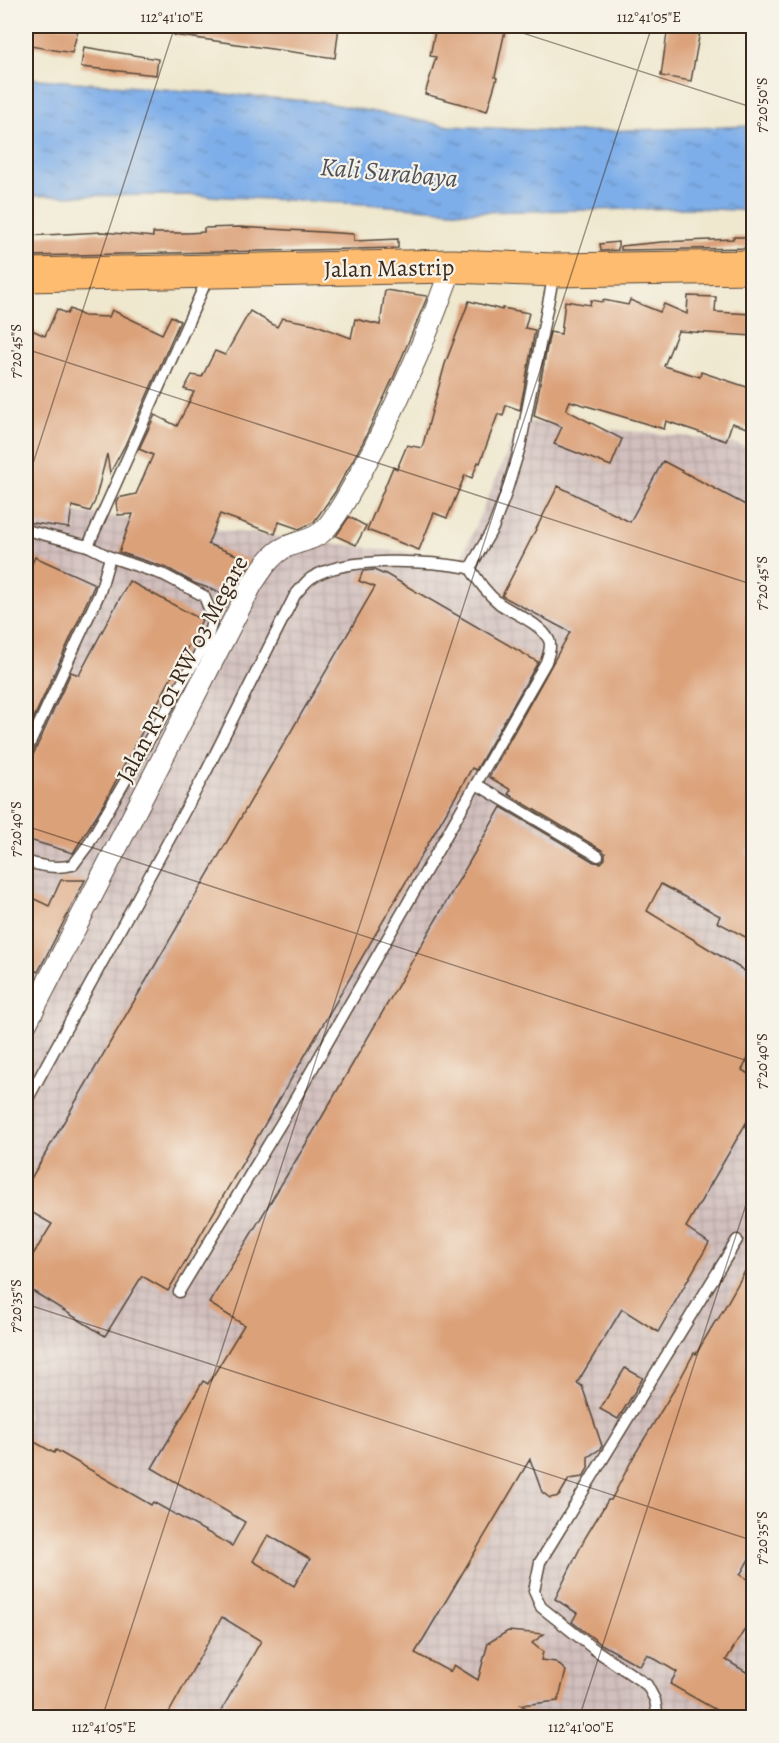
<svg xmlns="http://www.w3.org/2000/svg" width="779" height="1743" viewBox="0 0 779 1743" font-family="Alegreya,serif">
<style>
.industrial{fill:url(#industrial-grid)}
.water{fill:url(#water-ripples);stroke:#5c6c84;stroke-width:1.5}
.building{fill:#dba179;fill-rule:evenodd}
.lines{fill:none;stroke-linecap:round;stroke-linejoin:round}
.lane-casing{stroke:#564639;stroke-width:13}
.street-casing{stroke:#564639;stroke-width:23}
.primary-casing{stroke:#564639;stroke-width:35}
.lane{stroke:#fff;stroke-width:10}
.street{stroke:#fff;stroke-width:21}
.primary{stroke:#febc70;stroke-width:33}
.ticks{fill:none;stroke:#3b2a1e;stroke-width:1.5;stroke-opacity:0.45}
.labels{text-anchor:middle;stroke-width:4.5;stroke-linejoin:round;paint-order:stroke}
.street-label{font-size:24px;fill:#3b2a1e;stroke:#f7f3e8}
.water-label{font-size:26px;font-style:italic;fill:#4f525b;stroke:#f7f3e8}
.neatline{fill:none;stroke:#3b2a1e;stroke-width:2}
.ticks-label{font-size:15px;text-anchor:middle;fill:#3b2a1e}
</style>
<defs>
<pattern id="industrial-grid" width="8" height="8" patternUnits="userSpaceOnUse" patternTransform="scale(1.5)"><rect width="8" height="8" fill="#d1bfbd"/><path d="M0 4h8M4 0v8" fill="none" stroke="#b4a4a2"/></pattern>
<pattern id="water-ripples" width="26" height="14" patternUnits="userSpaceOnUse" patternTransform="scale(1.5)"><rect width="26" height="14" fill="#7eaee9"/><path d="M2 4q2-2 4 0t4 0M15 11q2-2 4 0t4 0" fill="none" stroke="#688ebc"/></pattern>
</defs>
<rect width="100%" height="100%" fill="#f7f3e8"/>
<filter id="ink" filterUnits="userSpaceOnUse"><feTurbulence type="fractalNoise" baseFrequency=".0167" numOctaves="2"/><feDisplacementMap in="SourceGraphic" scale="12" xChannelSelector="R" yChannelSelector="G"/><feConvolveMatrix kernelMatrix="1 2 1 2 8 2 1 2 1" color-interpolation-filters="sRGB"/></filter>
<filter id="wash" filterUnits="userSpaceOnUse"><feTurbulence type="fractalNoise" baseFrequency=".008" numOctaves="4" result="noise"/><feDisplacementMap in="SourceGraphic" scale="24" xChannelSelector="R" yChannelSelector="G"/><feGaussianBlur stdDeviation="1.35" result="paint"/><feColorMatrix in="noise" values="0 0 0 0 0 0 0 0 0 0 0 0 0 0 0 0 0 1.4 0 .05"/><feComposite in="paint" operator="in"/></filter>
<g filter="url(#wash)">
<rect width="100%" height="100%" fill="#efe8cf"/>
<polygon class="industrial" points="521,421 693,437 753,447 753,1717 26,1718 26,506 461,559"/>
<polygon class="water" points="26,78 321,102 449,126 573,132 753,126 753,211 694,208 465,212 366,204 188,195 26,196"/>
<g id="blocks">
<g class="building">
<polygon points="34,26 79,26 72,53 30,46"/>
<polygon points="174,26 339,26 335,58 174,35"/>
<polygon points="436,26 506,26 495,77 497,78 487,111 425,94 436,57 430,56"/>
<polygon points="668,26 701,26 691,81 661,76"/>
<polygon points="84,47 158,59 156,75 81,67"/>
<polygon points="239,227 354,234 354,241 398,239 398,248 26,256 26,236 103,232 153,237 153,233 188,233 204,232 204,228"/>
<polygon points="733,237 753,237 753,248 621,250 621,246 662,242 733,239"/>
<polygon points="618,242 618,250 601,251 600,244"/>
<polygon points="385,290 427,296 426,300 394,376 363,442 335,492 314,522 299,529 279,522 275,534 220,514 208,544 252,561 231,596 194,583 167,568 119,552 133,514 118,515 116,502 118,498 136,494 153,455 139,449 155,415 177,426 194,392 184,389 192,375 202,377 215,351 225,355 250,311 277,327 282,318 314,324 351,338 355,319 380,325"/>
<polygon points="688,296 716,297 715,312 753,314 753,336 678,331 664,366 700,377 701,372 753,389 753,430 732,423 726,441 666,421 664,429 570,401 566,410 622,439 611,466 554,444 562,427 534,416 550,332 561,334 565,301 590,305 591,300 603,302 603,300 628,305 630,300 660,312 664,304 687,314"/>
<polygon points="469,301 502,310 502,308 529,313 525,328 535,330 520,410 506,405 503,416 498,414 480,463 478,462 472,478 465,475 447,518 434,513 419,550 367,530 393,467 397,469 407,445 422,448 445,364"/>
<polygon points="57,309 67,314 70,309 84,316 109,317 112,310 162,334 171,316 180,321 125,445 110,473 107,454 95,501 90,511 72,506 69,528 26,522 26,345 32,330 45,336"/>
<path d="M663 461 753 509V839L746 853 753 857V941L717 922 720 916 661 884 647 911 753 976V1049L742 1070 753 1077V1111L686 1227 709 1243 658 1332 622 1309 577 1383 582 1386 602 1446 600 1449 588 1457V1468L583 1477 569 1479 559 1496 550 1498 542 1492 530 1459 415 1653 450 1672 454 1665 478 1680 488 1643 508 1631 544 1634 532 1643 543 1652 541 1660 556 1662 566 1671 558 1701 521 1705 542 1718H217L261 1641 222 1617 166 1718H26V1437L54 1453 56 1450 151 1505 153 1502 232 1546 245 1522 152 1468 203 1381 208 1384 244 1325 209 1303 315 1129 501 807 594 862 601 863 605 859V853L602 850 508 794 511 790 489 777 570 632 502 596 558 486 630 522ZM268 1535 310 1559 294 1586 253 1561Z"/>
<polygon points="349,517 366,526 356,545 336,536"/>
<polygon points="35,557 95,584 26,735 26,577"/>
<polygon points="374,570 383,574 384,573 538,662 476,770 472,768 168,1291 142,1276 105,1336 26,1287 26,1266 52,1224 26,1209 26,1187 375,587 359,581 363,571"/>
<polygon points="129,581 202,620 103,805 73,853 26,839 26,759 33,755 71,672 79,675"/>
<polygon points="61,880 85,880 38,972 26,966 26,895 49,906"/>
<polygon points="753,1257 753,1552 740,1575 753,1582 753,1616 726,1660 753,1676 753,1718 730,1718 670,1684 677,1672 647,1654 640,1666 601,1644 572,1622 577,1613 555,1599 585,1538 608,1500 611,1500 635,1454 677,1385 694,1353 696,1354 716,1320 717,1321"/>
<polygon points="625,1368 643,1378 618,1419 600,1409"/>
</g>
</g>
</g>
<g filter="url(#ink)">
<use href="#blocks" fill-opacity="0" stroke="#564639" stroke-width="1.5"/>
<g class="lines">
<g class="lane-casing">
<g id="lane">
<polyline points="26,530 88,546 110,557 100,592 26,752"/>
<polyline points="88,546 209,275"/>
<polyline points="476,784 598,856"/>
<path d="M26 861C42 867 56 869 73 865L88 845 207 640 213 618 204 596 164 575 110 557"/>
<path d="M26 1102 206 772 295 595C300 590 305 582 311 578 347 555 429 561 470 568"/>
<path d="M179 1292 283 1120 546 662C548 655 552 647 549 640 540 623 515 614 500 604 487 594 479 582 470 568L493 528 505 496 520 447 554 273"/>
<polyline points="658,1718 655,1700 647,1685 594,1649 541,1607 534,1591 540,1562 737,1240"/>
</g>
</g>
<g class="street-casing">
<path id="street" d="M26 1024 252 584C261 571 269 557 282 549 296 541 316 541 327 527 346 503 359 475 374 448 404 389 430 329 452 266"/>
</g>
<g class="primary-casing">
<polyline id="primary" points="26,275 452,266 555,270 754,267"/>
</g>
<use href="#lane" class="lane"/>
<use href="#street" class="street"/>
<use href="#primary" class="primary"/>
</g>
</g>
<path class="ticks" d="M501 26 754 108M26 349 754 585M26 485 175 26M26 826 754 1063M26 1304 754 1541M102 1718 652 26M579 1718 754 1180"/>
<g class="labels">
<g class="street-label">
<text transform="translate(389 268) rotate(-1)" y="8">Jalan Mastrip</text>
<text transform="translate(182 669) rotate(-62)" y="8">Jalan RT 01 RW 03 Megare</text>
</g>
<g class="water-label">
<text transform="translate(389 172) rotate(5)" y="9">Kali Surabaya</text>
</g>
</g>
<rect width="779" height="1743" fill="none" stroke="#f7f3e8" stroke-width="66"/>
<rect x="33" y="33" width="713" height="1677" class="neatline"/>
<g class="ticks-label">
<text x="172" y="22">112°41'10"E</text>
<text x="649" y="22">112°41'05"E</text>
<text transform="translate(762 105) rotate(-90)" y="5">7°20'50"S</text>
<text transform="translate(16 351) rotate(-90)" y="5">7°20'45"S</text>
<text transform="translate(762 583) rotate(-90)" y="5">7°20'45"S</text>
<text transform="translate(16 829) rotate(-90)" y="5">7°20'40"S</text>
<text transform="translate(762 1061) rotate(-90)" y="5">7°20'40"S</text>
<text transform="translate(16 1306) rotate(-90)" y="5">7°20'35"S</text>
<text transform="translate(762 1538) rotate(-90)" y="5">7°20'35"S</text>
<text x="104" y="1732">112°41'05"E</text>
<text x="581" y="1732">112°41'00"E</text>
</g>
</svg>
